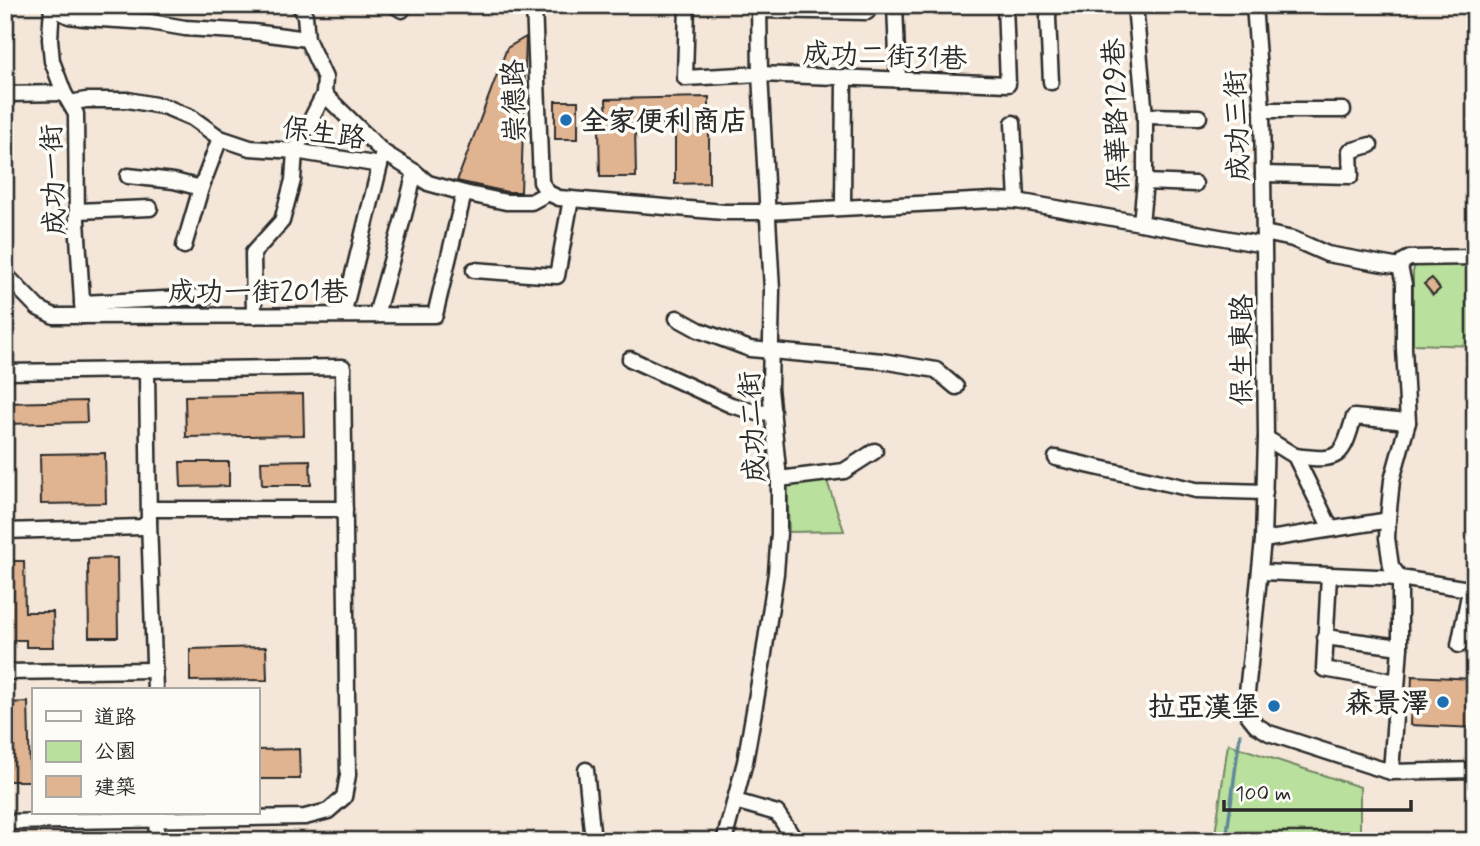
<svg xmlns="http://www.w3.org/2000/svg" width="1480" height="846" viewBox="0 0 1480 846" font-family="Mynerve,'LXGW WenKai TC',sans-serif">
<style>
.green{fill:#b9e09c;stroke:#728664;stroke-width:2}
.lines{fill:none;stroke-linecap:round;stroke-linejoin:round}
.stream{stroke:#5f8999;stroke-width:3.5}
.building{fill:#e0b491;stroke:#2b2b2b;stroke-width:2}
.minor-casing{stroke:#2b2b2b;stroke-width:19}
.minor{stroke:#fdfcf7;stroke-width:14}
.poi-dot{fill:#1f6fb2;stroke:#fdfcf7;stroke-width:2.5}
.labels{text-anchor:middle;stroke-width:7;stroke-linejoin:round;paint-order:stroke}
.street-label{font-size:28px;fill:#2b2b2b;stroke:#fdfcf7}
.poi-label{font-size:28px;font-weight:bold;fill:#2b2b2b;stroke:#fdfcf7;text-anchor:end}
</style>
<rect width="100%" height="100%" fill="#f4e6d8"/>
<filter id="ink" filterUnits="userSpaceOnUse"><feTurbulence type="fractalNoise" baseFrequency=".0143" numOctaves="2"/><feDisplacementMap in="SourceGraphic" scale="14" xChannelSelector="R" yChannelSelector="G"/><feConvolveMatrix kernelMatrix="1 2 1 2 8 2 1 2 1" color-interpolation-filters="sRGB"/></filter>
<g filter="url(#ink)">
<g class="green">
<polygon points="1475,260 1475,346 1413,344 1413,272 1415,265 1420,261"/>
<polygon points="826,478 844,531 789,532 787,482"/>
<polygon points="1228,744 1360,787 1360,841 1214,841"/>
</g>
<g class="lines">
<polyline class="stream" points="1226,841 1240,734"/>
</g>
<g class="building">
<polygon points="526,37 521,192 507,192 457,181 507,48"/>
<polygon points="709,97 709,183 675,184 675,124 635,125 636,177 600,177 599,130 607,130 606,99"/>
<rect x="555" y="101" width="23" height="38"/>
<polygon points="1432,278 1440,289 1433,295 1424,284"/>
<polygon points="303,394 304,435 186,437 185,396"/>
<polygon points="86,401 87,422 5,424 5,403"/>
<polygon points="105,453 106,503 41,504 40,454"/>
<polygon points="310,460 311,485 262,485 261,461"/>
<polygon points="180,462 229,462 229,486 181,487"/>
<polygon points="117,558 118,637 89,637 88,559"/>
<polygon points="5,561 24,561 25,612 53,612 54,647 26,647 26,640 5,640"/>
<polygon points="266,647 267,680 190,681 190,649"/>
<polygon points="1412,676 1475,679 1475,728 1410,725"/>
<polygon points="28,702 30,781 5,781 5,703"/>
<polygon points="299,749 300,779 257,779 257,750"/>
</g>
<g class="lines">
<g class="minor-casing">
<g id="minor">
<polyline points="52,5 50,39 52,61 64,93 76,114 77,221 83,316"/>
<polyline points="394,5 402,10"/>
<polyline points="534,5 541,182 548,193"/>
<polyline points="687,5 685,78 760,74 1008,84 1005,5"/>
<polyline points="895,5 898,80"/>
<polyline points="1049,5 1048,18 1051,82"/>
<polyline points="1135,5 1145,116 1145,182 1141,223"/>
<polyline points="1254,5 1262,110 1264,242"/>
<polyline points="52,8 69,16 84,18 150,22 185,28 253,32 307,39"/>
<polyline points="760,10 867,12"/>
<polyline points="5,94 64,93"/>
<polyline points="324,94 383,152"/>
<polyline points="70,103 86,100 128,100 166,107 192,118 220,138 250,148 295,151 380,165 383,152 415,172 428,183 464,193 506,202 531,202 548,193"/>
<polyline points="1262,110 1343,110"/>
<polyline points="1145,116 1199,117"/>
<polyline points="1013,123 1017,201"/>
<polyline points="1263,174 1351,176 1350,151 1370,145"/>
<polyline points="128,176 174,181 201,188"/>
<polyline points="1145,182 1195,184"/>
<polyline points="548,193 559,198 724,212 767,212 992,200 1017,201 1264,245 1266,438 1263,540 1246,702 1248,715 1256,725 1269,733 1371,766 1391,772 1475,770"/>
<polyline points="843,207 844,77"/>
<polyline points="77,211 150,208"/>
<polyline points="1264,233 1293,239 1327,254 1400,267 1404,284 1404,348 1408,422 1392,480 1388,519 1387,538 1391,566 1400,578 1400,647 1391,772"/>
<polyline points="184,246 201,188 220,138"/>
<polyline points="1400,267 1404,261 1410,258 1475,257"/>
<polyline points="474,270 557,276 571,199"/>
<polyline points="5,274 38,308 54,316 435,315 464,193"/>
<polyline points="82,303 205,297"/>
<polyline points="343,315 380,165"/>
<polyline points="376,315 404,215 415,172"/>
<polyline points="254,316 253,253 282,221 293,180 295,151 324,94 325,78 307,39 305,15 299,5"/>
<polyline points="677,318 699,330 750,349 882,361 936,370 956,387"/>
<polyline points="630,359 731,405 758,413 773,412"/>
<polyline points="5,372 343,367 348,775 344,797 328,811 305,817 5,822"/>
<polyline points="1266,438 1295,456 1331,529"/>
<path d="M1295 456C1340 462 1342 458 1354 417L1408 422"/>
<polyline points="1056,458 1196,490 1265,492"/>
<polyline points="779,479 844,471 875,451"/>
<polyline points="150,509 345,509"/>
<polyline points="149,521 155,690"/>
<polyline points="5,531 142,527 149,521 147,371"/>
<polyline points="1263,540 1383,521 1388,519"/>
<polyline points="1261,572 1400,578 1475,590"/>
<polyline points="1329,575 1324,669 1397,682"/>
<polyline points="1325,637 1400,647"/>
<polyline points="1459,645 1470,590"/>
<polyline points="5,672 155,670"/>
<polyline points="586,770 593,841"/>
<polyline points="735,801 777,813 791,834 793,841"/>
<polyline points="156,813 157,841"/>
<polyline points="724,841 745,762 763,660 776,573 779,533 779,479 770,388 772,290 760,74 759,5"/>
</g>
</g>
<use href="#minor" class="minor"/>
</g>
</g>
<g class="poi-dot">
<circle cx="566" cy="120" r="7"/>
<circle cx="1443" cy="702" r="7"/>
<circle cx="1274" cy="706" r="7"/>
</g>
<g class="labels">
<g class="street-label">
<text transform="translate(885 55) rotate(2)" y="10">成功二街31巷</text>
<text transform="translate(513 101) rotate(-92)" y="10">崇德路</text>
<text transform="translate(1115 115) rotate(-92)" y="10">保華路129巷</text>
<text transform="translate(1236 126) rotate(-92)" y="10">成功三街</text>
<text transform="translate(324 132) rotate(8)" y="10">保生路</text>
<text transform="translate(52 180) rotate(-92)" y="10">成功一街</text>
<text x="258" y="301">成功一街201巷</text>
<text transform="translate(1241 350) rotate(-90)" y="10">保生東路</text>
<text transform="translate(751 427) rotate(-93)" y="10">成功二街</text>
</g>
<g class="poi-label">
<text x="580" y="130" text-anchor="start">全家便利商店</text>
<text x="1429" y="712">森景澤</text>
<text x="1260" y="716">拉亞漢堡</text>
</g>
</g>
<rect width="1480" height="846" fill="none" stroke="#fdfcf7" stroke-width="28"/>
<rect x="14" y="14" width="1452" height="818" fill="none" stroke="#2b2b2b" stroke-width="2.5" filter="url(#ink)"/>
<rect x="32" y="688" width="228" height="126" fill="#fdfcf7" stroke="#a9a8a5" stroke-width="2"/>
<rect x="46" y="711" width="35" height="10" fill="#fdfcf7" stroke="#a9a8a5" stroke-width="2"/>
<text x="94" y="724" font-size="21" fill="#2b2b2b">道路</text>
<rect x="46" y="741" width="35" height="21" fill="#b9e09c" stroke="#a9a8a5" stroke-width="2"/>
<text x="94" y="758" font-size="21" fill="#2b2b2b">公園</text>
<rect x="46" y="776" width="35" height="21" fill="#e0b491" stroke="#a9a8a5" stroke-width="2"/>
<text x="94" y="794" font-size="21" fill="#2b2b2b">建築</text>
<path d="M1224 800v10h187v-10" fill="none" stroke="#2b2b2b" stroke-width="3.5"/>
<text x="1235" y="800" font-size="21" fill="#2b2b2b" stroke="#fdfcf7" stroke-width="5" paint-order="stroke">100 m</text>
</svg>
